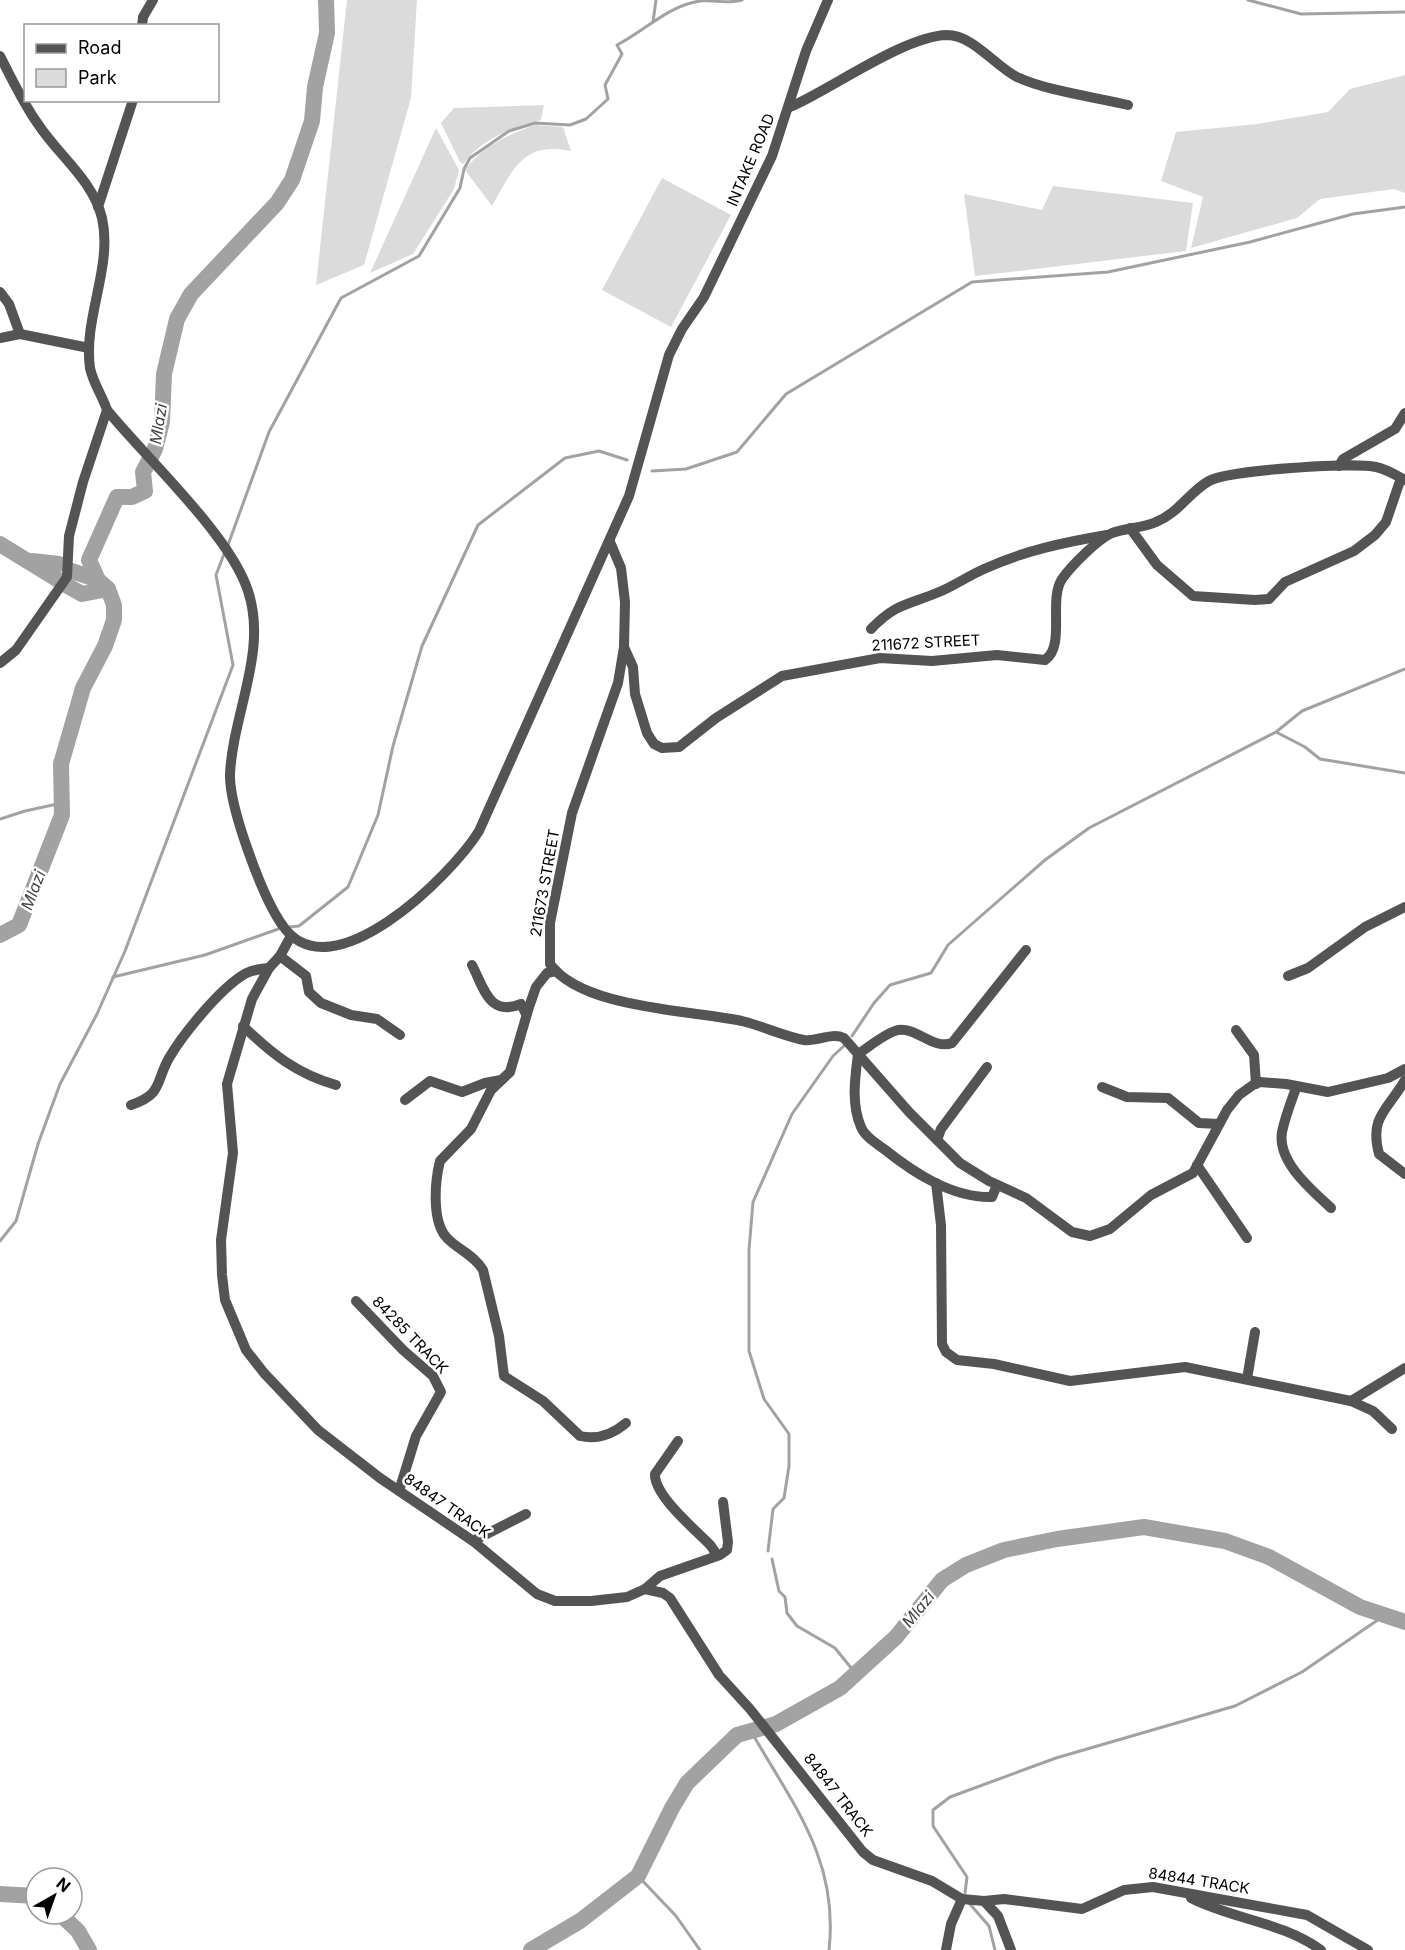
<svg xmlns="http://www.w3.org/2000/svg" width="1405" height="1950" viewBox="0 0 1405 1950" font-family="Inter,sans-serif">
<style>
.green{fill:#dbdbdb}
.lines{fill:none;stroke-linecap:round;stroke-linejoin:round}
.stream{stroke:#a2a2a2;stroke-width:3}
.river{stroke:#a2a2a2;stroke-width:16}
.minor{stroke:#545454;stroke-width:10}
.labels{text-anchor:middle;stroke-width:5;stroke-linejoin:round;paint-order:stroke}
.street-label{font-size:15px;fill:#000;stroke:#fff}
.water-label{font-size:16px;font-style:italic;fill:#434343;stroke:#fff}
</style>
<rect width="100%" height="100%" fill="#fff"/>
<g class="green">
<polygon points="347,0 417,0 411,98 364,265 316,285"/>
<polygon points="1405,75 1405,193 1394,189 1320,199 1297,218 1191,248 1203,197 1161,181 1176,132 1257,124 1328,112 1350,89"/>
<path d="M544 105 541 120C512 127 482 139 463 164L460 162 441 123 454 108Z"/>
<path d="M535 125 563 127 571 151C523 141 513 169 492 206L465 170C480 148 511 133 535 125Z"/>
<polygon points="436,128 459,170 454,189 413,254 370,273"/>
<polygon points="662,178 731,215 671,327 602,290"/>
<polygon points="1053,186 1193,203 1186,251 975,276 964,194 1042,210"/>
</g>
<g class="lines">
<g class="stream">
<polyline points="1248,0 1301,14 1405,12"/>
<polyline points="653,22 656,0"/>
<polyline points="652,471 686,469 737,452 786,394 972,282 1108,272 1250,242 1353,214 1405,207"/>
<path d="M228 545 269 432 341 298 419 256 460 188 464 169 470 158 509 131 535 123 570 125 586 119 608 99 605 85 622 54 617 45C645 31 667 6 700 1 714 0 729 4 742 0"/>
<polyline points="1276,732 1305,747 1320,759 1405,773"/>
<polyline points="0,819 25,811 62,803"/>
<polyline points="290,927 299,926 348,887 378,815 393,746 422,646 478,525 565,458 599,451 627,460"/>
<polyline points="113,977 205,955 281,928"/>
<polyline points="852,1036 874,1003 890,985 931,973 948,945 965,930 1045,860 1089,828 1276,732 1302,711 1405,669"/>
<polyline points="0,1241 16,1221 38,1144 60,1084 97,1014 125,951 233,665 216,575 224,554"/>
<polyline points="768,1551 773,1509 784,1498 789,1466 789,1434 764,1399 749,1351 749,1250 753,1202 792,1114 833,1056 846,1044"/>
<polyline points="772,1559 779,1591 785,1597 787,1613 797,1626 835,1648 856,1674"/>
<path d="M752 1733C794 1806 839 1861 829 1950"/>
<polyline points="638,1876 676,1916 700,1950"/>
<polyline points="965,1893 967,1877 933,1826 933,1810 950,1797 1056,1758 1235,1706 1302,1672 1385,1615"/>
<polyline points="969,1903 989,1926 995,1950"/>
</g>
<g class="river">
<polyline points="0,544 60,581"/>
<polyline points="32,561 59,564"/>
<polyline points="72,571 98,580"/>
<polyline points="66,585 82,594 108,589"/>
<polyline points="0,935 19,925 62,815 61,764 83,688 105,646 114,620 114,605 108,589 98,580 89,560 117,497 132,497 145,491 143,472 155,449 162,422 164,374 177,319 191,294 277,203 292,180 312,121 315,87 327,33 326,0"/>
<polyline points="0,1894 36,1896"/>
<polyline points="60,1914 78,1931 89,1950"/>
<polyline points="531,1950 580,1921 638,1876 672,1808 687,1783 737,1735 776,1724 840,1688 896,1637 942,1580 966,1565 1004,1550 1057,1539 1144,1527 1225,1541 1269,1557 1360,1607 1405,1622"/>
</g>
<g class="minor">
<polyline points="142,26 143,17 153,0"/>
<path d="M0 56C12 79 23 103 38 124 58 155 93 180 102 218 113 267 83 318 90 368 93 383 102 395 107 410 146 458 230 535 248 591 268 651 233 713 230 774 229 807 263 899 283 926 331 995 452 875 479 831L629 496 669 355 682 329 704 297 772 156 806 51 828 0"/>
<path d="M790 107C830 90 904 36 947 35 973 35 995 66 1017 77 1047 91 1095 97 1128 105"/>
<polyline points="98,207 133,100"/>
<polyline points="0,292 9,304 20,334"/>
<polyline points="0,338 20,334 89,348"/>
<polyline points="1339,466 1343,459 1395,429 1405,413"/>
<polyline points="1130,528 1157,565 1193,596 1255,600 1269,599 1285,582 1354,551 1375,535 1386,522 1401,478"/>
<path d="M610 542 621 568 625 602 624 647 633 667 635 694 647 733 654 744 662 748 679 747 716 718 782 676 880 658 932 661 997 655 1045 660C1066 646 1048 600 1062 579 1071 566 1098 539 1112 533 1126 528 1143 528 1156 522 1179 513 1189 492 1209 481 1229 470 1353 462 1376 467 1386 469 1396 475 1405 480"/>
<path d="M871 629C896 603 908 605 939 592 954 586 968 576 984 569 1023 551 1065 542 1107 535"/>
<path d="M624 647 618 683 572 813 550 923V964C581 1008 688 1010 742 1021 763 1026 783 1036 804 1040 817 1042 831 1032 844 1038L909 1112 960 1163 989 1181 1026 1198 1072 1232 1090 1236 1110 1229 1151 1195 1193 1173 1227 1110 1239 1095 1253 1085 1260 1082 1286 1084 1328 1092 1388 1078 1405 1069"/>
<polyline points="0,663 16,650 67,577 69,536 83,482 107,410"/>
<polyline points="291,936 280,956 269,968 252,999 227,1084 233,1153 221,1240 222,1275 225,1300 246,1350 264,1373 318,1430 380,1478 473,1541 537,1594 555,1601 591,1601 627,1597 645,1589 663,1593 670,1598 719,1675 750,1709 863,1852 873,1860 932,1881 962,1899 984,1901 998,1916 1011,1950"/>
<polyline points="280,956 306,976 309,992 321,1003 351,1015 377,1019 400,1035"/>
<path d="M472 965C484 988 489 1017 521 1004L526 1014"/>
<path d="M556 971 547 973 536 987 529 1007 510 1072 491 1090 471 1129 440 1161C435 1181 431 1223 448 1239 459 1250 475 1256 483 1270L499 1336 504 1376 543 1401 580 1436C597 1440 613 1434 626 1423"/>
<polyline points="1288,976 1308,968 1365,927 1405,907"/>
<path d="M243 1026C272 1054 297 1074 336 1085"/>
<polyline points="1236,1030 1254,1055 1256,1084"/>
<path d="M1405 1080C1388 1110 1369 1116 1379 1154L1405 1174"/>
<polyline points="1102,1087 1127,1097 1168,1098 1199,1123 1219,1124"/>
<path d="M1296 1088C1291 1102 1285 1117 1282 1132 1277 1162 1312 1190 1331 1208"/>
<polyline points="405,1100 430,1081 462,1092 485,1083 501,1080"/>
<path d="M131 1105C163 1094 155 1083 169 1058 183 1034 219 990 243 975 250 970 260 969 269 968"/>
<polyline points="937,1140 941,1129 987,1067"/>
<polyline points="1197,1165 1247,1238"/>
<polyline points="936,1183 941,1225 942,1344 946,1352 957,1360 994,1364 1070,1381 1185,1367 1351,1401 1373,1411 1392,1429"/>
<path d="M997 1185 992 1197C952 1198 914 1173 884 1149 876 1143 865 1137 861 1127 851 1104 855 1078 858 1054 869 1047 885 1033 898 1030 917 1027 933 1050 952 1043L1026 950"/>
<polyline points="356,1301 403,1350 433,1376 441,1392 416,1436 399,1491"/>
<polyline points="1247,1379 1255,1332"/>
<polyline points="1351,1401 1405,1368"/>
<path d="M678 1441 655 1474C654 1496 696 1530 711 1546L715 1552 714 1556"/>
<polyline points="473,1541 526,1514"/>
<polyline points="645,1589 660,1576 720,1555 727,1550 728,1542 723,1502"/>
<path d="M1191 1898C1232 1919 1282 1922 1321 1950"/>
<polyline points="984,1901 1004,1899 1082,1909 1124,1890 1153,1887 1307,1915 1368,1950"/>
<polyline points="946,1950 951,1924 962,1899"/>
</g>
</g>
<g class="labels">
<g class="street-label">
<text transform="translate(751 160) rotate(-67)" y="5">INTAKE ROAD</text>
<text transform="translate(926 643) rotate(-3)" y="5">211672 STREET</text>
<text transform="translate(545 883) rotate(-80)" y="5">211673 STREET</text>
<text transform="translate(410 1335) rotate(46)" y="5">84285 TRACK</text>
<text transform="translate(447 1506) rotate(35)" y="5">84847 TRACK</text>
<text transform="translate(838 1795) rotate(52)" y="5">84847 TRACK</text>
<text transform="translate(1199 1881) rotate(9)" y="5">84844 TRACK</text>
</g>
<g class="water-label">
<text transform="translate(158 424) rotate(-81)" y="6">Mlazi</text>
<text transform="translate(33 890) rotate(-69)" y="6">Mlazi</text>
<text transform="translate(918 1609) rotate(-51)" y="6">Mlazi</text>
</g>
</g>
<rect x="24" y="24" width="195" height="78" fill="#ffffff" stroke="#999999" stroke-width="1.5"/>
<rect x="36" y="44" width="30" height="9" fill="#545454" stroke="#999999" stroke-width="1.5"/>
<text x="78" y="54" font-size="18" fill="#000000">Road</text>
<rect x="36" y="69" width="30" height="18" fill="#dbdbdb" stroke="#999999" stroke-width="1.5"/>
<text x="78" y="84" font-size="18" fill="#000000">Park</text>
<g transform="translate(54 1896) rotate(40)"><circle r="28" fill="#ffffff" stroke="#999999" stroke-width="1.5"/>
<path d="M0-4.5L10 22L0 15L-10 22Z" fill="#000000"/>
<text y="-9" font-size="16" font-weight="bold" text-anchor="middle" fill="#000000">N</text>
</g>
</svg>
